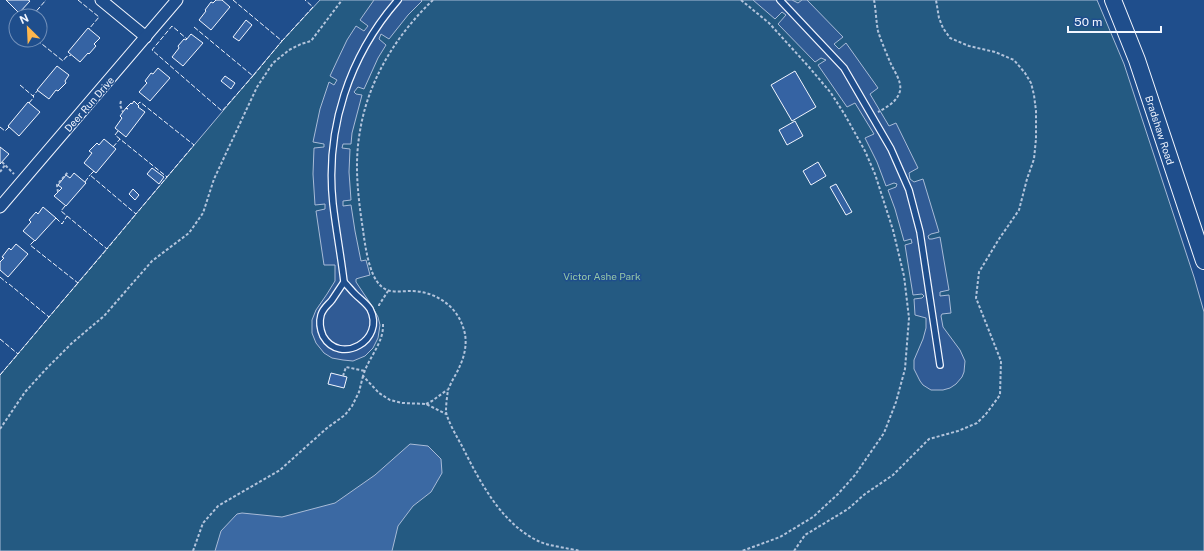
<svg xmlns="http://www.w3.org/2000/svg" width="1204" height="551" viewBox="0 0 1204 551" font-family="'Public Sans',sans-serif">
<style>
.green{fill:#245a82;stroke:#a8bbd7}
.parking{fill:#305b95;stroke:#a8bbd7}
.water{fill:#3b69a3;stroke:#a8bbd7}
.building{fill:#3563a3;stroke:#f2f6ff}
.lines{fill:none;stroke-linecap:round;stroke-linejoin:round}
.lane-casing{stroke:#f2f6ff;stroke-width:8}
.street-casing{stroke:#f2f6ff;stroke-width:13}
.secondary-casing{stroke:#f2f6ff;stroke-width:18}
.path{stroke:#b3c4dc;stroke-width:2;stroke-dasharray:3 2;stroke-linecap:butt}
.lane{stroke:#1f4e8c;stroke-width:5.5}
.street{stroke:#1f4e8c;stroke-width:11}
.secondary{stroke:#1f4e8c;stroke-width:16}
.fence{stroke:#f2f6ff;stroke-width:1;stroke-dasharray:5 2;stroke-linecap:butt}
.labels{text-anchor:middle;stroke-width:3;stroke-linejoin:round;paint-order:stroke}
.street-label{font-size:10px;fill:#f2f6ff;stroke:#1f4e8c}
.park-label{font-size:10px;fill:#97c8a6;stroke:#1f4e8c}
</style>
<rect width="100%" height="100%" fill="#1f4e8c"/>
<polygon class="green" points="320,0 1097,0 1124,64 1194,277 1204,312 1204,551 0,551 0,375 282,41"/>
<g class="parking">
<polygon points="374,0 421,0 422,1 408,15 389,39 381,34 379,39 386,45 378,58 364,89 358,87 354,92 356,94 362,95 352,133 351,144 343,144 342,148 350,149 349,172 351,200 343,201 343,206 351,205 355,231 361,261 366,260 370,275 359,278 356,279 356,282 372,306 378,317 380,325 378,338 373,348 365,356 353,361 343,360 332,358 324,353 316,343 312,333 312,320 316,310 327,294 335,281 335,265 324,265 316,211 325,209 325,204 315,205 313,174 314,148 324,147 324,144 313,142 320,109 329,82 334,85 337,80 330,76 337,61 347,40 356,26 364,31 368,26 360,20"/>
<polygon points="753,0 792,0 798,3 802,0 807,0 843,37 834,44 839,49 846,43 878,88 870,94 889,126 896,123 918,168 909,173 910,179 914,182 923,179 939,232 931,234 928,236 929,239 932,239 940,237 949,290 940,292 940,296 949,295 951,313 942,314 941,316 943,327 960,350 965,361 964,372 962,377 956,384 950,388 943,390 931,390 923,385 920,381 914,369 914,360 923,339 926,328 926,318 915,315 914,299 922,298 924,296 922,294 913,295 905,245 912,243 911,239 904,241 895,209 888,190 896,187 897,184 894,183 886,186 877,162 865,138 874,134 855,103 847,107 818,65 826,60 821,58 815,62 778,24 786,15 782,12 775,19"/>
</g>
<polygon class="water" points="410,444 428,446 441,459 442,473 431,492 413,506 398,526 392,551 215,551 221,531 237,514 242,513 282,517 335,503 375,475"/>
<g class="building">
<polygon points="6,0 28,0 30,1 19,13"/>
<polygon points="216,0 222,0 230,7 211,30 199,20 206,11 205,10 211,2 213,3"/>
<polygon points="246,20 252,25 239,41 233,37"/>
<polygon points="88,28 100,38 94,44 96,46 89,54 88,53 80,62 68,52"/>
<polygon points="191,34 203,43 183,66 172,57 179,48 178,46 184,39 186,40"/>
<polygon points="57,66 69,75 65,81 66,83 58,91 56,90 49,99 37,90"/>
<polygon points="158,68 170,78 150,101 139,92 147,83 145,81 151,73 153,74"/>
<polygon points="795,71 816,107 792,121 771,85"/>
<polygon points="225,76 235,83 231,89 221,81"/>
<polygon points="134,101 139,106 138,107 145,112 126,137 115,128 122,118 120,116 126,108 128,109 126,108 131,103 132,104"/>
<polygon points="28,102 40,112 19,136 8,126"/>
<polygon points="795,121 803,136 787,145 779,130"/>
<polygon points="104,139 116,149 96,173 84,163 92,153 89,151 97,143 99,145"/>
<polygon points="0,147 9,154 0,164"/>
<polygon points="818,162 826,176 811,185 803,171"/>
<polygon points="152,168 164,177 159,184 147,174"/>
<polygon points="74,173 86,183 66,206 54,196 62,188 58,185 66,175 70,178"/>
<polygon points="836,184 852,212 846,215 830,187"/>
<polygon points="133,189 139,195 135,200 129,194"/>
<polygon points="43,207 56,218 35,241 23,231 31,222 29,220 36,212 38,214"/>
<polygon points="16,244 28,254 8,277 0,270 0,262 4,258 2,257 9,248 11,250"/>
<polygon points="331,373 347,377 344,388 328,384"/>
</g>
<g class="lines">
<g class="lane-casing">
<g id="lane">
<polyline points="780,0 844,68 891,149 909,190 920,232 940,365"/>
<path d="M344 282C341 256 336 230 333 204 325 129 349 56 398 0"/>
<path d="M344 282C348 286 351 290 355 294 360 299 366 303 370 309 386 340 340 366 323 336 320 329 319 322 321 315 323 308 328 305 332 300 336 294 340 288 344 282Z"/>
</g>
</g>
<g class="street-casing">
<g id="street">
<polyline points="101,0 146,37"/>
<polyline points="0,207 177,0"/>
</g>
</g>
<g class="secondary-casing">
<polyline id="secondary" points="1113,0 1137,60 1204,261"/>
</g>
<g class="path">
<path d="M433 0C396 35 368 81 360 131 354 164 358 197 363 230 365 245 369 276 381 286 389 294 401 291 411 291 434 291 456 305 463 327 469 343 464 359 456 374 453 379 450 385 448 390 447 397 446 405 446 411 446 418 458 439 462 446 480 482 501 523 538 541 548 546 568 548 580 551"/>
<polyline points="741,0 769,23 809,67 831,93 845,115 865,151 875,174 893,230 904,276 909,318 905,369 896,402 884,433 855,475 838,494 813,517 780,537 742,551"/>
<path d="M874 0C876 10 876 21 878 31 881 41 886 52 890 62 894 71 902 81 900 91 897 102 887 107 878 112"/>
<polyline points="121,101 120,105 123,112"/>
<polyline points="2,162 14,174"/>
<polyline points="0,172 5,165"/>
<polyline points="58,192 57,185 68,172"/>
<polyline points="379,306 379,305 388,291"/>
<path d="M383 324C384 343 368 358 363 376L379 393 390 400 402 403 426 404 446 414"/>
<polyline points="343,376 346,367 365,371"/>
<polyline points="426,404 432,401 447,390"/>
<polyline points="0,429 25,392 46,369 72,343 104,316 152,261 189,233 203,213 214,179 257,87 273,63 289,50 301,44 311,41 342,0"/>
<polyline points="193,551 203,523 218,506 280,470 327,428 345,415 352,406 359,392 363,376"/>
<polyline points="794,551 805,535 848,509 865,494 893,475 929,439 958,431 977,423 986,414 1000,395 1001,361 976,298 979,272 999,239 1019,210 1027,179 1034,159 1036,139 1036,111 1034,95 1031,83 1025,73 1014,60 995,52 969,46 950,38 943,28 939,18 936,0"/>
</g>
<use href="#lane" class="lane"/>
<use href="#street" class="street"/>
<use href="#secondary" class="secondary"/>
<g class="fence">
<polyline points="78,0 99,17 89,29"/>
<polyline points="233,0 282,41 313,7 305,0"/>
<polyline points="19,13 24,16"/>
<polyline points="32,16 46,0"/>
<polyline points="194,27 253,76 282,41"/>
<polyline points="178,31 172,26 152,50 222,111 253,76"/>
<polyline points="180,33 187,39"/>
<polyline points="37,40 63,61 66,57 71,55"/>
<polyline points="20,85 33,96 38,90"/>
<polyline points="29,103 34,97 33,96"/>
<polyline points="0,127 5,131 9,127"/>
<polyline points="118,131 115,135 167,177 194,145 140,102 138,104"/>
<polyline points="113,147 120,139"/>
<polyline points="94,171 90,175 136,214 167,177"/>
<polyline points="85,182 90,175"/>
<polyline points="65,206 61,211 107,249 136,214"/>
<polyline points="56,218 62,224 67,216"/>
<polyline points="34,241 30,245 78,283 107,249"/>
<polyline points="0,277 7,283"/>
<polyline points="9,284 49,317 78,283"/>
<polyline points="0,339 18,354 49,317"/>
<polyline points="0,375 18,354"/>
</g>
</g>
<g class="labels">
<g class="street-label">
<text transform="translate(89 104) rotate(-49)" y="4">Deer Run Drive</text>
<text transform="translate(1160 130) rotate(72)" y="4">Bradshaw Road</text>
</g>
<g class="park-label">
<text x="602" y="280">Victor Ashe Park</text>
</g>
</g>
<g transform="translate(28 28) rotate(336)"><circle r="19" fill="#1f4e8c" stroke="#7391ba"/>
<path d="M0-3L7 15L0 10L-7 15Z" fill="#ffb74d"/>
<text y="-6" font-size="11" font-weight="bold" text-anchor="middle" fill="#f2f6ff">N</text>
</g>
<path d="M1068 26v6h93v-6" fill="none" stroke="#f2f6ff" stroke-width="2"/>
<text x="1074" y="26" font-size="12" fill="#f2f6ff" stroke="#1f4e8c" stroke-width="3" paint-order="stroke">50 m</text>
</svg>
